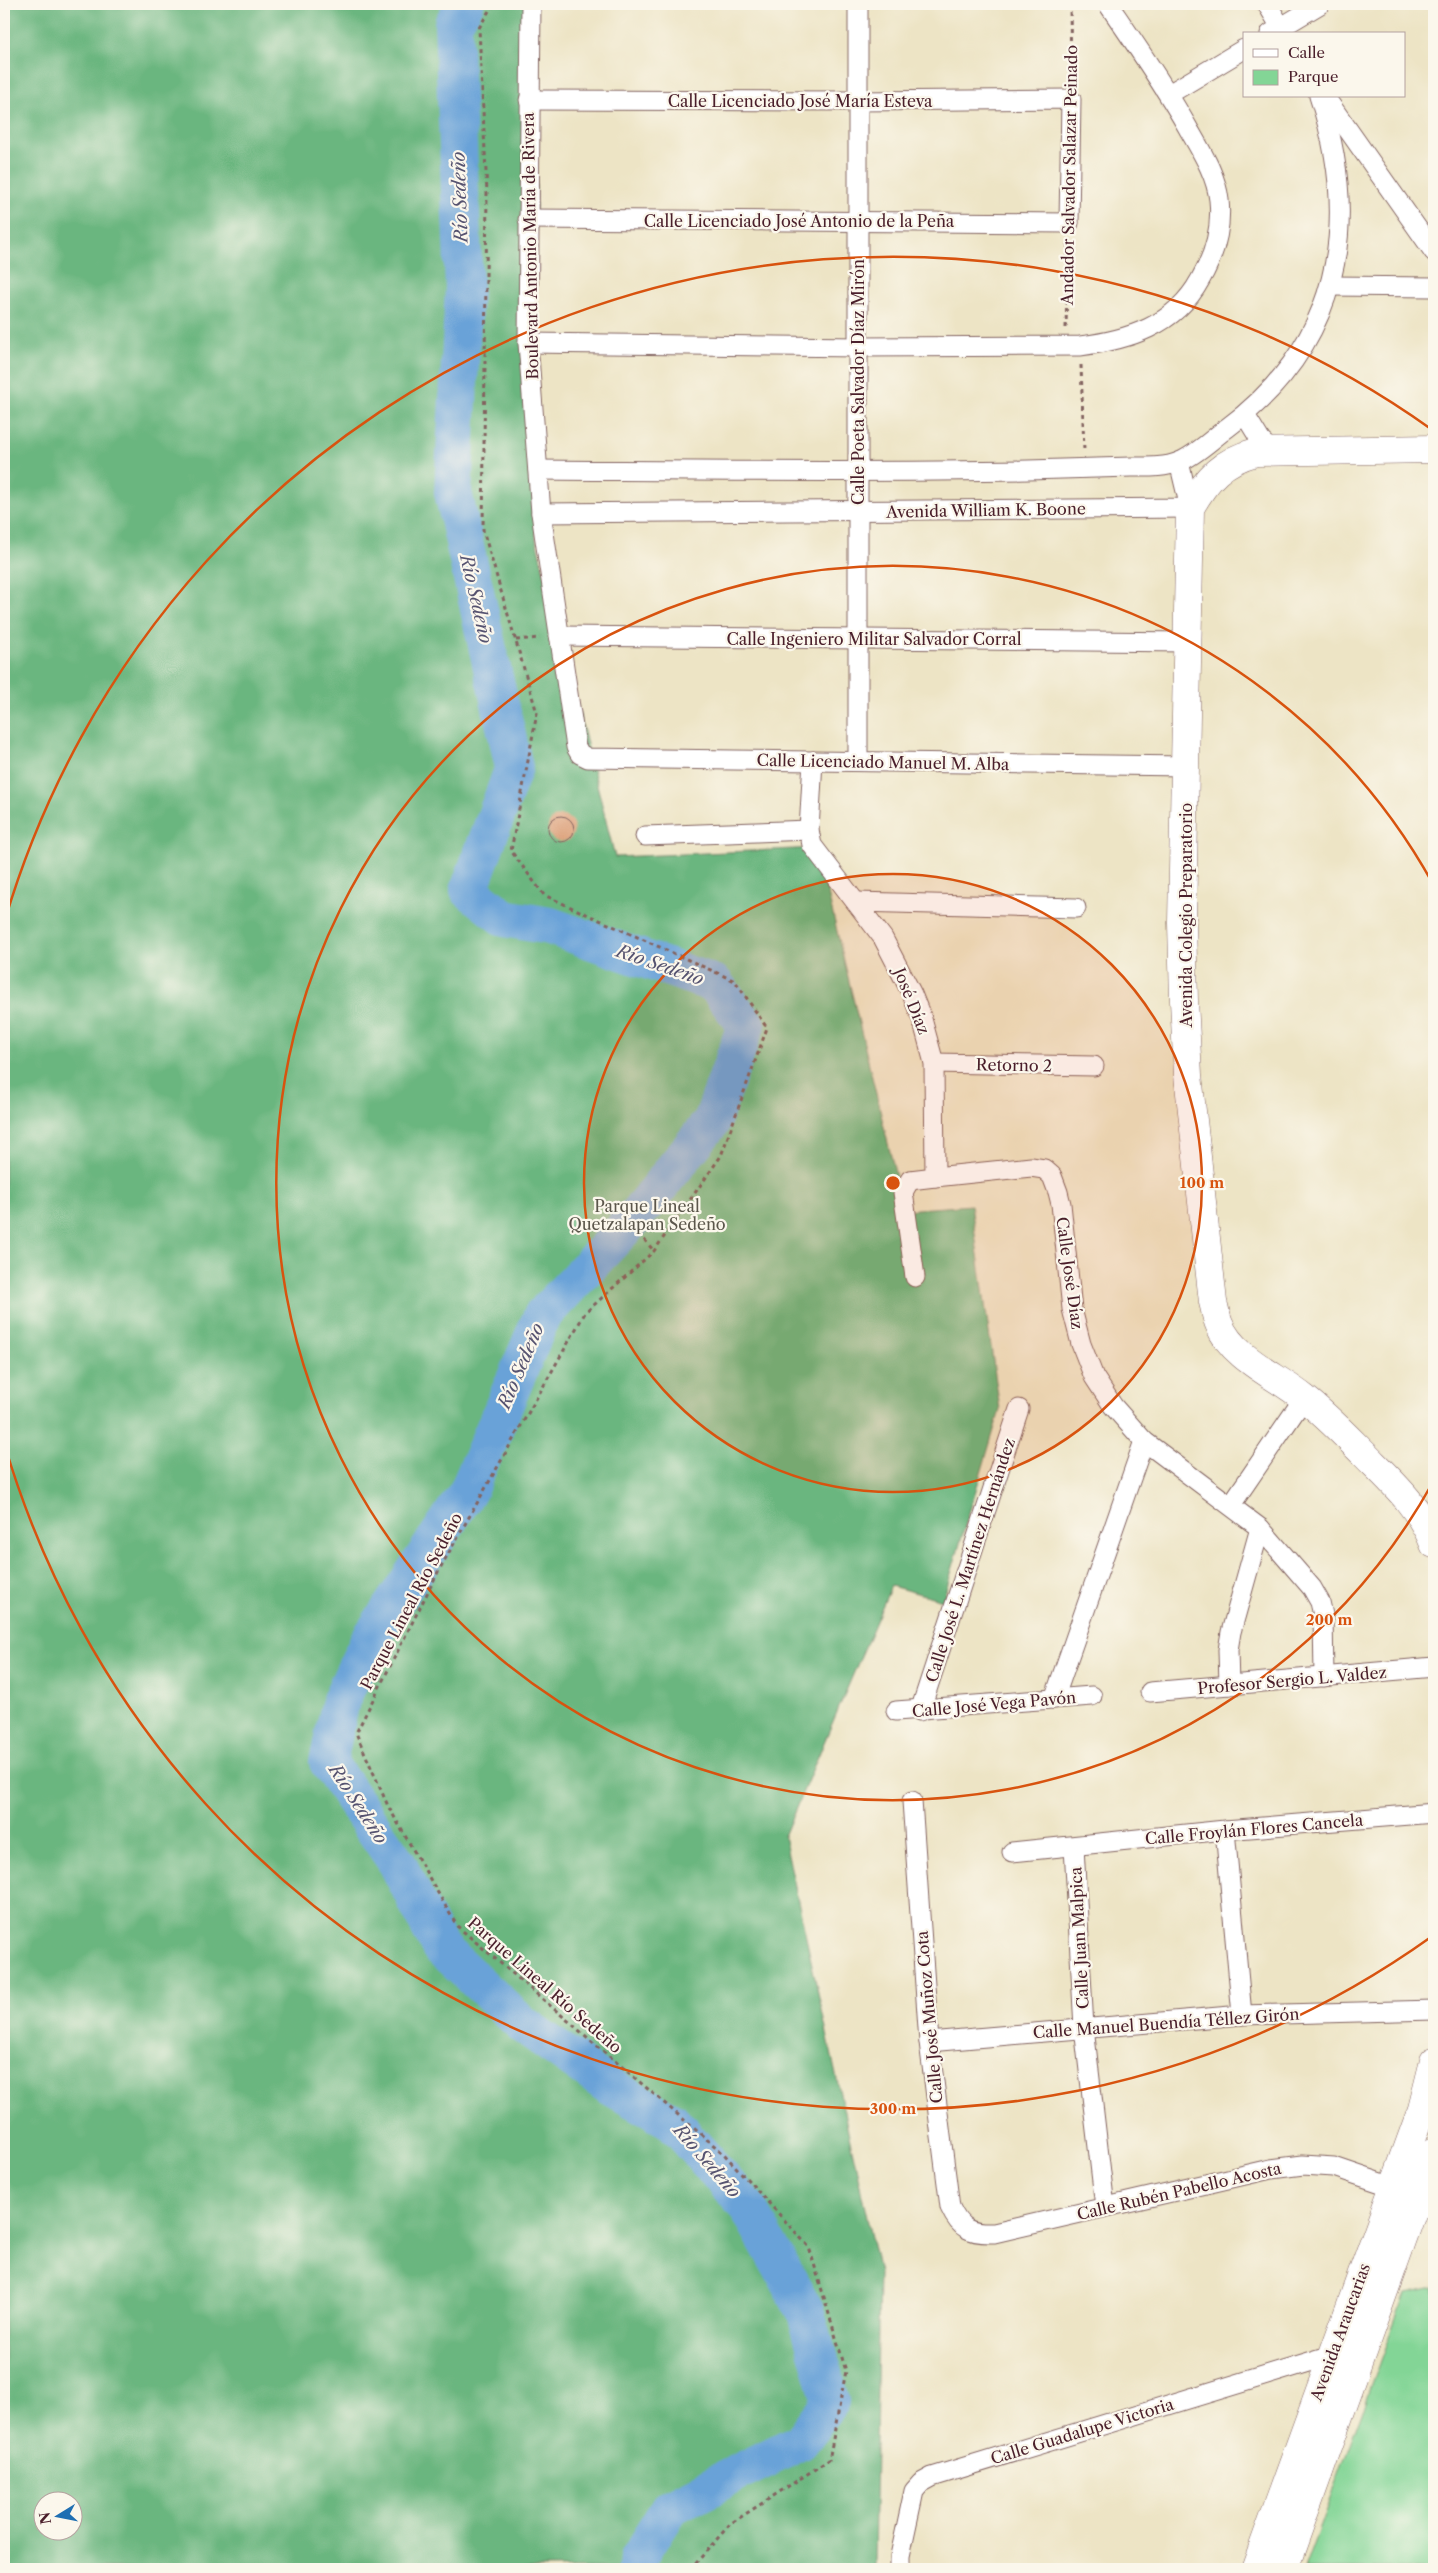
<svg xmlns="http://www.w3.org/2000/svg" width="1438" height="2573" viewBox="0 0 1438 2573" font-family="'Libre Caslon Text',serif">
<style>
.green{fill:#83d596;stroke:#667a60}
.forest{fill:#6ab67f;stroke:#5a6a55;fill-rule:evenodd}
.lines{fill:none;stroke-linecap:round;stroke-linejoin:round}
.river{stroke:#69a2d8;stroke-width:38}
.building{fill:#db9c75}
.street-casing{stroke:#836461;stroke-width:21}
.secondary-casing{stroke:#836461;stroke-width:29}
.path{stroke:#836461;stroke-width:3;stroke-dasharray:4 4;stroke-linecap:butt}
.street{stroke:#fff;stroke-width:19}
.secondary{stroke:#fff;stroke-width:28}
.ring{fill:none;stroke:#d8530f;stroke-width:2.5}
.labels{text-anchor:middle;stroke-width:4.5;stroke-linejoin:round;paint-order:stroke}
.street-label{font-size:16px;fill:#4a1f2b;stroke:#fbf7ec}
.park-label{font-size:16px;fill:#5b564b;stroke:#fbf7ec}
.water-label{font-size:18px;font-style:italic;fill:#565370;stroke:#fbf7ec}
.centre{fill:#d8530f;stroke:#fbf7ec;stroke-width:2.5}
.ring-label{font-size:15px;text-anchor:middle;font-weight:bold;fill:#d8530f;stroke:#fbf7ec;stroke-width:4.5;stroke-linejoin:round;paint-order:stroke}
</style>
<rect width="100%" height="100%" fill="#fbf7ec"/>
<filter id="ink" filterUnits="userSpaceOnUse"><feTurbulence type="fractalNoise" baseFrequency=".02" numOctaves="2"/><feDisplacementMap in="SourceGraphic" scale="10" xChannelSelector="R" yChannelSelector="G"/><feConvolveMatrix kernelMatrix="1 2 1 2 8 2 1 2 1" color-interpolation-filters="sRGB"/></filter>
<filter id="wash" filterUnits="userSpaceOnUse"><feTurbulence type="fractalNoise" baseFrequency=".0096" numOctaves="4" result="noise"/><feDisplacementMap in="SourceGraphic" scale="20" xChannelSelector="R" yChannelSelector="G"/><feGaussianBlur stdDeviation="1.12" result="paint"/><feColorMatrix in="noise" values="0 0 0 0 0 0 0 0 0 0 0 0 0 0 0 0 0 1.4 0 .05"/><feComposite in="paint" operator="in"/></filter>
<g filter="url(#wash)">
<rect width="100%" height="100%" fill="#ede4c5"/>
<polygon class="green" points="1434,2287 1434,2569 1304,2569 1406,2293"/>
<path class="forest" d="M4 4H536V539L615 857 817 848 904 1210 971 1205 1000 1410 943 1600 891 1586 784 1836 879 2273 874 2566 861 2569H4ZM42 2500H72V2530H42Z"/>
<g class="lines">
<polyline class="river" points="465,4 453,24 464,288 453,492 514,767 469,890 504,918 550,926 715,984 746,1025 712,1121 635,1217 542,1316 468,1491 368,1642 341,1700 328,1762 397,1863 440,1947 521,2023 608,2085 673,2122 749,2209 805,2310 831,2401 800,2442 670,2507 638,2558 637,2569"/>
</g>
<g id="blocks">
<circle class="building" cx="561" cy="829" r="13"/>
</g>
</g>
<g filter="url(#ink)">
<use href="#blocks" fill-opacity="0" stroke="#836461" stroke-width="1"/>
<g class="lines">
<g class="street-casing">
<g id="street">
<polyline points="531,4 528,343 541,513 576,747 580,754 588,758 1187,766"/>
<polyline points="1267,4 1285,34"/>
<polyline points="1270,34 1320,4"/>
<polyline points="1169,94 1244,49"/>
<polyline points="1325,97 1434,252"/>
<polyline points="528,219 1069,223 1071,99 858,101 529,100"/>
<polyline points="1331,286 1434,287"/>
<path d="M528 343 858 347 1080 346C1128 340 1175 326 1200 280 1214 256 1222 229 1219 200 1216 174 1201 151 1188 128 1164 85 1136 45 1108 4"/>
<polyline points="1245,415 1261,441 1272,451"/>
<path d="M538 470C702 471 865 473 1028 470 1063 469 1097 468 1131 467 1146 467 1164 468 1179 462 1196 455 1212 439 1227 428 1339 345 1362 225 1319 96"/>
<polyline points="541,513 1190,508 1179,462"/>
<polyline points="559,636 1188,642"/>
<polyline points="858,760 858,4"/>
<polyline points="813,761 809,830 812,845 883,938 912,994 922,1019 934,1063 935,1177 1031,1167 1044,1169 1052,1176 1058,1192 1061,1204 1072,1309 1081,1344 1094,1377 1113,1406 1144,1441 1260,1528 1312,1588 1320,1602 1323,1615 1324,1677"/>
<polyline points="645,836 809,830"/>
<polyline points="857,902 1076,908"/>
<polyline points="934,1063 1094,1066"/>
<polyline points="915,1277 903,1192 910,1180 935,1177"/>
<polyline points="1231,1505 1304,1398"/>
<polyline points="1229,1685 1228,1650 1231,1632 1260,1528"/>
<polyline points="1150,1692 1434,1667"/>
<polyline points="1054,1699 1144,1441"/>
<polyline points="896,1711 1092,1696"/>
<polyline points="920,1711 1019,1409"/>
<path d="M912 1801 929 2042 950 2207C960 2229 970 2234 994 2233L1271 2169 1303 2165 1334 2167 1393 2187"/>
<polyline points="1225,1830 1242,2015"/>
<polyline points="1074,1847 1084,2028 1105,2207"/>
<polyline points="1012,1852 1225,1830 1434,1813"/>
<polyline points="929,2042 1242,2015 1434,2010"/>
<polyline points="900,2569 900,2556 914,2491 921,2483 932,2477 1332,2355"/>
</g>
</g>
<g class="secondary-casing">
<g id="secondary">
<path d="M1434 449 1256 452C1222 461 1207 478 1190 508L1182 923 1184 1001 1188 1075 1213 1302C1215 1309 1216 1317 1219 1324 1232 1358 1277 1376 1304 1398 1326 1415 1345 1435 1365 1455 1392 1482 1420 1507 1434 1544"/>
<polyline points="1255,2569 1422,2109 1434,2061"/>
<polyline points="1284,2569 1434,2152"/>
</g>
</g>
<g class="path">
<polyline points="493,4 479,28 487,193 483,530 537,713 511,851 544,895 735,981 767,1028 721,1156 654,1251 585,1313 439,1570 356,1733 388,1806 457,1926 724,2154 809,2247 846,2371 829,2460 730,2524 691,2569"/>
<polyline points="1070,4 1071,81"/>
<polyline points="1066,328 1068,242"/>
<polyline points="1081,365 1084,451"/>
<polyline points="516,640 540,638"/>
<polyline points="618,1209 654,1251"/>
</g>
<use href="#street" class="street"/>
<use href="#secondary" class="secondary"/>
</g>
</g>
<circle cx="893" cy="1183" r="309" fill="#d8530f" fill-opacity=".12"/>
<g class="ring">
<circle cx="893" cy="1183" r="309"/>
<path d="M1433 1482A617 617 0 1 1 1433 884"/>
<path d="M1431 1937A926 926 0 0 1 5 1446M5 920A926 926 0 0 1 1431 429"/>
</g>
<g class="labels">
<g class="street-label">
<text x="800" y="107">Calle Licenciado José María Esteva</text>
<text transform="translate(1069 175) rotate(-89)" y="6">Andador Salvador Salazar Peinado</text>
<text x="799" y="227">Calle Licenciado José Antonio de la Peña</text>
<text transform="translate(530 246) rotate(-91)" y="6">Boulevard Antonio María de Rivera</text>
<text transform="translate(858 382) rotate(-90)" y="6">Calle Poeta Salvador Díaz Mirón</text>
<text transform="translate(986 510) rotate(-1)" y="6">Avenida William K. Boone</text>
<text x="874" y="645">Calle Ingeniero Militar Salvador Corral</text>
<text transform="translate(883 762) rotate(1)" y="6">Calle Licenciado Manuel M. Alba</text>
<text transform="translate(1186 915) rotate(-90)" y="6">Avenida Colegio Preparatorio</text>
<text transform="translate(912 1001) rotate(68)" y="6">José Díaz</text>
<text transform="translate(1014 1065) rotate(1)" y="6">Retorno 2</text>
<text transform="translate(1070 1273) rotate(82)" y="6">Calle José Díaz</text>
<text transform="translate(970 1560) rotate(-72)" y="6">Calle José L. Martínez Hernández</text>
<text transform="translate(411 1601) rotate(-62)" y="6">Parque Lineal Río Sedeño</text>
<text transform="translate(1292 1680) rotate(-5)" y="6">Profesor Sergio L. Valdez</text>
<text transform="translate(994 1704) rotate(-5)" y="6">Calle José Vega Pavón</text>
<text transform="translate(1254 1829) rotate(-5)" y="6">Calle Froylán Flores Cancela</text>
<text transform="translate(1079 1938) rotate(-93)" y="6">Calle Juan Malpica</text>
<text transform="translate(545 1985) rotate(41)" y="6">Parque Lineal Río Sedeño</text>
<text transform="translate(929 2017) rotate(-95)" y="6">Calle José Muñoz Cota</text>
<text transform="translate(1166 2023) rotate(-4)" y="6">Calle Manuel Buendía Téllez Girón</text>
<text transform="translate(1179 2191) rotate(-13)" y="6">Calle Rubén Pabello Acosta</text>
<text transform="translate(1340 2332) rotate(-70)" y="6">Avenida Araucarias</text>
<text transform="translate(1082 2431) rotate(-17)" y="6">Calle Guadalupe Victoria</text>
</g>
<g class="park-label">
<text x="647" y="1212">Parque Lineal<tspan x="647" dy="18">Quetzalapan Sedeño</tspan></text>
</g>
<g class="water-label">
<text transform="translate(460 197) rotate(-92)" y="6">Río Sedeño</text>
<text transform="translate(476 599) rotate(77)" y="6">Río Sedeño</text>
<text transform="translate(660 965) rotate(19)" y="6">Río Sedeño</text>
<text transform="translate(521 1366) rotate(-67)" y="6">Río Sedeño</text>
<text transform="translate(358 1804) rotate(57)" y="6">Río Sedeño</text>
<text transform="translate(707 2161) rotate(49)" y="6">Río Sedeño</text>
</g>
</g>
<circle cx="893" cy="1183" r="8" class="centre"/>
<g class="ring-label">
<text x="1202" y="1188">100 m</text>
<text x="1329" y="1625">200 m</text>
<text x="893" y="2114">300 m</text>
</g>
<rect width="1438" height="2573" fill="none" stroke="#fbf7ec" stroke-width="20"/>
<rect x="1243" y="32" width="162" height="65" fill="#fbf7ec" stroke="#b4a19f"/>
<rect x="1253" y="49" width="25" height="8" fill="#ffffff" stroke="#b4a19f"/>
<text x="1288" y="58" font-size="15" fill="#4a1f2b">Calle</text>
<rect x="1253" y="70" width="25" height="15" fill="#83d596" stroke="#b4a19f"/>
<text x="1288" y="82" font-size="15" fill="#4a1f2b">Parque</text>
<g transform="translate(58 2516) rotate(260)"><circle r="24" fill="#fbf7ec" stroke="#b4a19f"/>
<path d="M0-4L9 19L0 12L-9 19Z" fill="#1f6fb2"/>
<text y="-8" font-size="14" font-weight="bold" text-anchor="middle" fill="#4a1f2b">N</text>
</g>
</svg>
